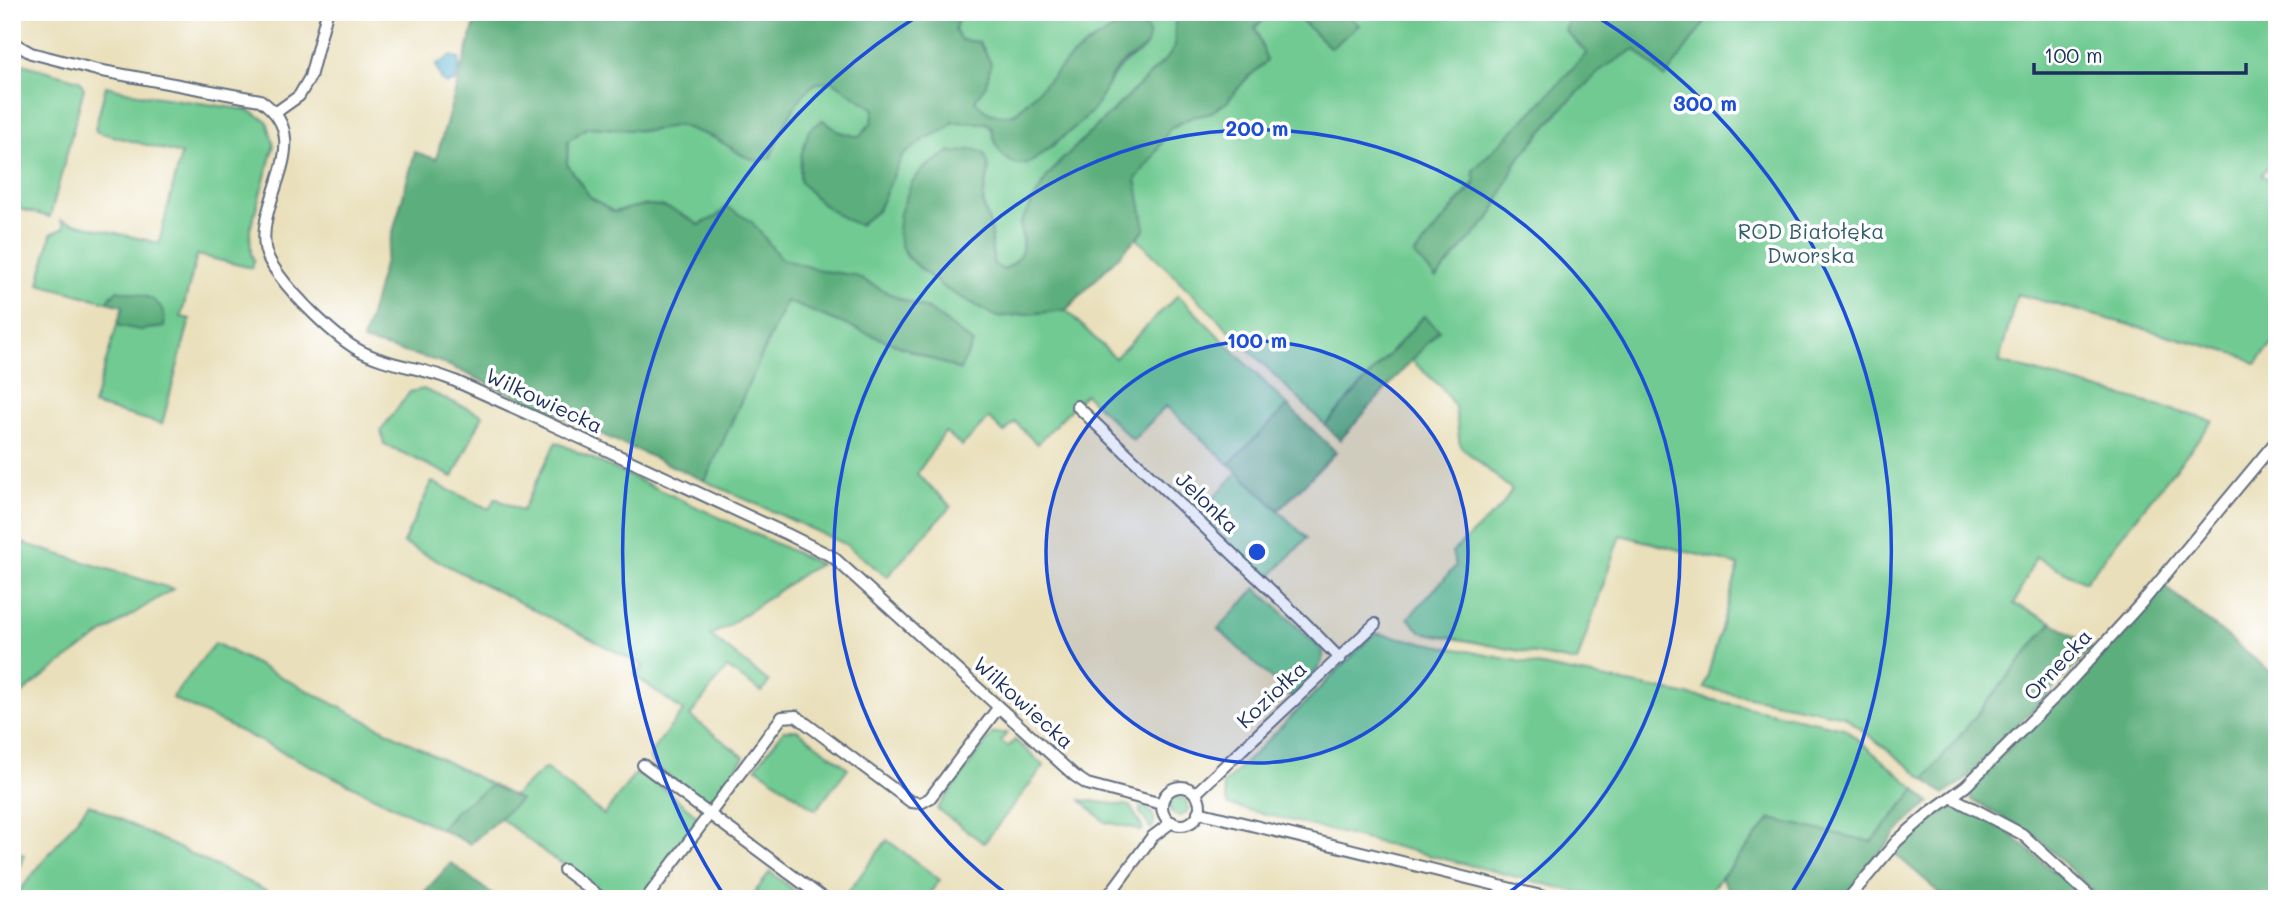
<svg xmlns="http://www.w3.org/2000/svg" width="2289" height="911" viewBox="0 0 2289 911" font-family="Mali,sans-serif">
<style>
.green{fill:#70ca91;stroke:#467c78;stroke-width:2}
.forest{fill:#5cae7b;stroke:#3c6e6c;stroke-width:2}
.water{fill:#4db1cc;stroke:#347095;stroke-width:2}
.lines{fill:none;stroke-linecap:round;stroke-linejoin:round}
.minor-casing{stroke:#636d7e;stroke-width:14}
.minor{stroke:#fff;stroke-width:10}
.ring{fill:none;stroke:#1d4ed8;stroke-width:3.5}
.labels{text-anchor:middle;stroke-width:7;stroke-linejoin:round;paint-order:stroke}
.park-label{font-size:21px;fill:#355e6d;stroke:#fff}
.street-label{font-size:21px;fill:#1b2f5e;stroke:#fff}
.centre{fill:#1d4ed8;stroke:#fff;stroke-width:3.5}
.ring-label{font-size:21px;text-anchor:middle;font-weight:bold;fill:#1d4ed8;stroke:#fff;stroke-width:7;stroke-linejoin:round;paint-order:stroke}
</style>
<rect width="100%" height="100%" fill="#fff"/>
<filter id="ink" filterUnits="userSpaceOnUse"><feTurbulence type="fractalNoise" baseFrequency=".0143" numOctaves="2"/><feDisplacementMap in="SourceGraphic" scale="14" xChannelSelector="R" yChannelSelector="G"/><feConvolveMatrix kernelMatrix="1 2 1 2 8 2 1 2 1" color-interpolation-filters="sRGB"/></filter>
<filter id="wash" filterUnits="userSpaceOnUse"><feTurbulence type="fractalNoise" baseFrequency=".00686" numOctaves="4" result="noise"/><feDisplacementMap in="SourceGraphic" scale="28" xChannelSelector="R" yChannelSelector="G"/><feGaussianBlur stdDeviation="1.57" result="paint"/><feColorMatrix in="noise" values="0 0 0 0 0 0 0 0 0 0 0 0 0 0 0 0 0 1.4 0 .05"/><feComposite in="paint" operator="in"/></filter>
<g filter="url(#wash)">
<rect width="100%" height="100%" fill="#e9dfba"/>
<g class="green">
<path d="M964 12H1175V46L1169 56 1057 165 1047 177 1020 224C1025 246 1025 260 1003 270L994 265C991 252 993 241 991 229 988 214 980 205 985 189L951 151 922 169 908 258 944 288 997 317 1066 310 1115 358 1178 295 1288 406 1229 464 1166 406 1133 440 1085 394 1037 444 1015 422 1004 433 989 418 962 446 945 432 917 474 951 506 887 577 845 544 705 481 786 301 960 370 930 310 898 298 854 276 823 271 781 259 761 233 716 217 699 225C665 203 654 201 614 212L590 197 567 164 568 141 588 127 649 131 679 125 715 138 744 156 770 158C779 136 795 97 815 84 820 82 827 82 832 81L874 109 872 122 859 137 839 132 823 120 859 225 878 210 902 156 926 138 945 130 953 122 986 123 1026 165C1040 157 1085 120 1094 107 1110 84 1113 67 1139 53L1130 19 1088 44 1014 114C997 117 984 115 975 100 990 81 996 62 979 42L961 40 955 30 957 21Z"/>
<polygon points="1273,12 1292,12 1331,48 1359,25 1345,12 1572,12 1565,30 1587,53 1536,108 1414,255 1492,215 1516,162 1564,106 1603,68 1635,49 1665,77 1712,12 2277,12 2277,155 2261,175 2277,184 2277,339 2256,364 2243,356 2017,294 1999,362 2213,421 2085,582 2036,557 2014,604 2052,622 1925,779 1844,716 1704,688 1739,565 1620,535 1577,662 1421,632 1408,618 1456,566 1452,552 1501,507 1512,490 1460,446 1455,407 1441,387 1411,360 1439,330 1423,317 1325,425 1137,239 1145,229 1135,179 1153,157 1170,128 1192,117 1208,114 1227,102 1245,80 1267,61 1255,27"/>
<polygon points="15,62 79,80 84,88 50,217 12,207 12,66"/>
<polygon points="106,86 138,94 248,110 267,121 274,145 250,230 251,253 254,261 252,268 197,255 181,317 190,319 162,424 93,405 117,325 140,330 163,327 112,294 107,302 39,284 51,234 65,227 61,220 159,243 181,154 97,132 95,129"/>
<polygon points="423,389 483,415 453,477 384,444 381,430 410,392"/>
<polygon points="556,442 820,564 804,573 725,628 710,635 769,682 762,692 727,668 690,716 744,757 713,799 708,802 690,794 652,763 650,758 652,751 683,711 634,675 644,666 403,543 432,482 489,509 495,498 522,511"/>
<polygon points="1238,472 1307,538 1268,579 1199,513"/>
<path d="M19 542 173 589C117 623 62 659 12 702V556Z"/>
<path d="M1256 588 1323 651C1325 669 1302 686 1291 697L1218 629Z"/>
<polygon points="1375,633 1699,697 1844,728 1916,789 1872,842 1771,819 1703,899 1605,899 1228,805 1223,785"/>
<polygon points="215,643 492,785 454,812 440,829 172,698"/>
<polygon points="784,730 797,730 848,768 816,810 756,767"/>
<polygon points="993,733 1007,733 1001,741 1008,747 1015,740 1044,766 984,843 937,809"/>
<polygon points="545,768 604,815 634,775 641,775 644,772 696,815 697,822 640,899 611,899 563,864 552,858 499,817 520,800 513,796"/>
<circle cx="1179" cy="807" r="9"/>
<polygon points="1081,800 1130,806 1143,829 1140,832 1134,828 1105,822"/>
<polygon points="89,804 283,899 14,898"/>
<path d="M1140 806C1151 810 1159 817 1151 829L1140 812Z"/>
<polygon points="887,840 940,880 925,899 843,899"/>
<polygon points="12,848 24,855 21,865 12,876"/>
<polygon points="770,872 806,899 750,899"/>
</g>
<g class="forest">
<path d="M478 12H964L957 21 955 30 961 40 979 42 991 63 986 85 975 100C984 115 998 117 1015 114L1070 58 1088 44 1130 19C1139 22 1153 28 1148 41 1145 52 1132 55 1124 61 1108 74 1105 96 1092 111 1075 129 1053 144 1034 160 1011 174 993 149 992 127L986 123 953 122 945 130 926 138 902 156 878 210 859 225C834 216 817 201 800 181L801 156 809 130 823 120 839 132 859 137 872 122 874 109 832 81C827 82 820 82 815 84 795 97 779 136 770 158L757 161 744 156 715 138 679 125 649 131 588 127 568 141 567 164 590 197 614 212C656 201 663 202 699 225L716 217 727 207 752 222 781 259 823 271 854 275 898 298 930 310 973 343 960 370 786 301 705 481 441 362 363 341 415 152 436 159Z"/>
<path d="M1175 12H1273L1255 27 1267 61 1245 80 1227 102 1208 114 1192 117 1170 128 1153 157 1136 179 1145 229 1066 310 997 317 944 288 908 258 901 246 898 231 900 213 912 182 922 170 951 151 955 153 972 149 983 152C996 175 983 178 983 200 982 210 988 217 990 226 993 239 990 251 994 264L1003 270C1025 260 1025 246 1020 224L1047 177 1057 165 1169 56 1175 46Z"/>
<polygon points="1292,12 1345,12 1359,25 1331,48"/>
<polygon points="1572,12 1712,12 1665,78 1635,49 1603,68 1564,106 1516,162 1492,215 1436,278 1414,255 1475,183 1473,170 1536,108 1587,53 1565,30"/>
<path d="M117 290C141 295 168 296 164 327L140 330 117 325 123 306 107 302Z"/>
<polygon points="1424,316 1439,330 1340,440 1325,425"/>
<polygon points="1288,406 1336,452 1279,510 1229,464"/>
<polygon points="2163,585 2277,677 2277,899 2101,899 2037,837 1972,800 1970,790 1975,782 2102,655"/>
<polygon points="2052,622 2092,648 1964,781 1944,794 1925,779"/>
<polygon points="492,785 520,800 470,844 440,829 454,812"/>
<path d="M1916 789 1930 803C1895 828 1871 864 1845 899H1731L1733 896 1721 878 1771 819 1872 842Z"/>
<polygon points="1965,807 2003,828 2086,899 1947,899 1894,853 1946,808"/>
<polygon points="451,863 498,899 418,899"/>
</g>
<polygon class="water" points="451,56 459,59 460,66 455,82 446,84 442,81 436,65"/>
</g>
<g filter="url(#ink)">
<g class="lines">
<g class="minor-casing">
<g id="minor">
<path d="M12 42 31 53 97 70 260 100C318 139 257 196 265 247 266 257 273 267 279 275 295 297 332 334 355 348 385 366 423 367 455 381 566 430 676 483 787 534L833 557 1075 776 1087 784 1162 804"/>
<polyline points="275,113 299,96 310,77 327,12"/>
<polyline points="1077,406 1303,621 1340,659"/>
<polyline points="643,765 824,899"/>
<circle cx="1181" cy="806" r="19"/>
<polyline points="1195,794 1375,624"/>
<polyline points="1953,798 2022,834 2093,899"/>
<polyline points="1198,812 1553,899"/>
<polyline points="564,870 603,899"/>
<polyline points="646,899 782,717 796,716 911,802 921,803 930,798 998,708"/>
<polyline points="1106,899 1152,837 1172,822"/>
<polyline points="1848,899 1897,841 1929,813 1966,786 2065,687 2145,599 2277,440"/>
</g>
</g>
<use href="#minor" class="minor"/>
</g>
</g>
<circle cx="1257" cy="552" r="211" fill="#1d4ed8" fill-opacity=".12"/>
<g class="ring">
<circle cx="1257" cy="552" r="211"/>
<path d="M1014 899A423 423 0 1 1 1500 899"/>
<path d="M725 897A634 634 0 0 1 921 14M1593 14A634 634 0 0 1 1789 897"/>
</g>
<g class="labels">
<g class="park-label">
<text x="1811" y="239">ROD Białołęka<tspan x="1811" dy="24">Dworska</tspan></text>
</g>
<g class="street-label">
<text transform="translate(544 401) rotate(25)" y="7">Wilkowiecka</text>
<text transform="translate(1207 503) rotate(44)" y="7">Jelonka</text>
<text transform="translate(2058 665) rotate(-47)" y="7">Ornecka</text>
<text transform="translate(1272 695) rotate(-43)" y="7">Koziołka</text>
<text transform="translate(1023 703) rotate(42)" y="7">Wilkowiecka</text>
</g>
</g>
<circle cx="1257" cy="552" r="10" class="centre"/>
<g class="ring-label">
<text x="1705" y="111">300 m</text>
<text x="1257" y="136">200 m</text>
<text x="1257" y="348">100 m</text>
</g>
<rect width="2289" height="911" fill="none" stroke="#fff" stroke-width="42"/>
<path d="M2034 63v10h212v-10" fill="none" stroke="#1b2f5e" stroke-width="3.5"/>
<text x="2044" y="63" font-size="21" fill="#1b2f5e" stroke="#ffffff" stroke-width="5" paint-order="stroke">100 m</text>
</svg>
